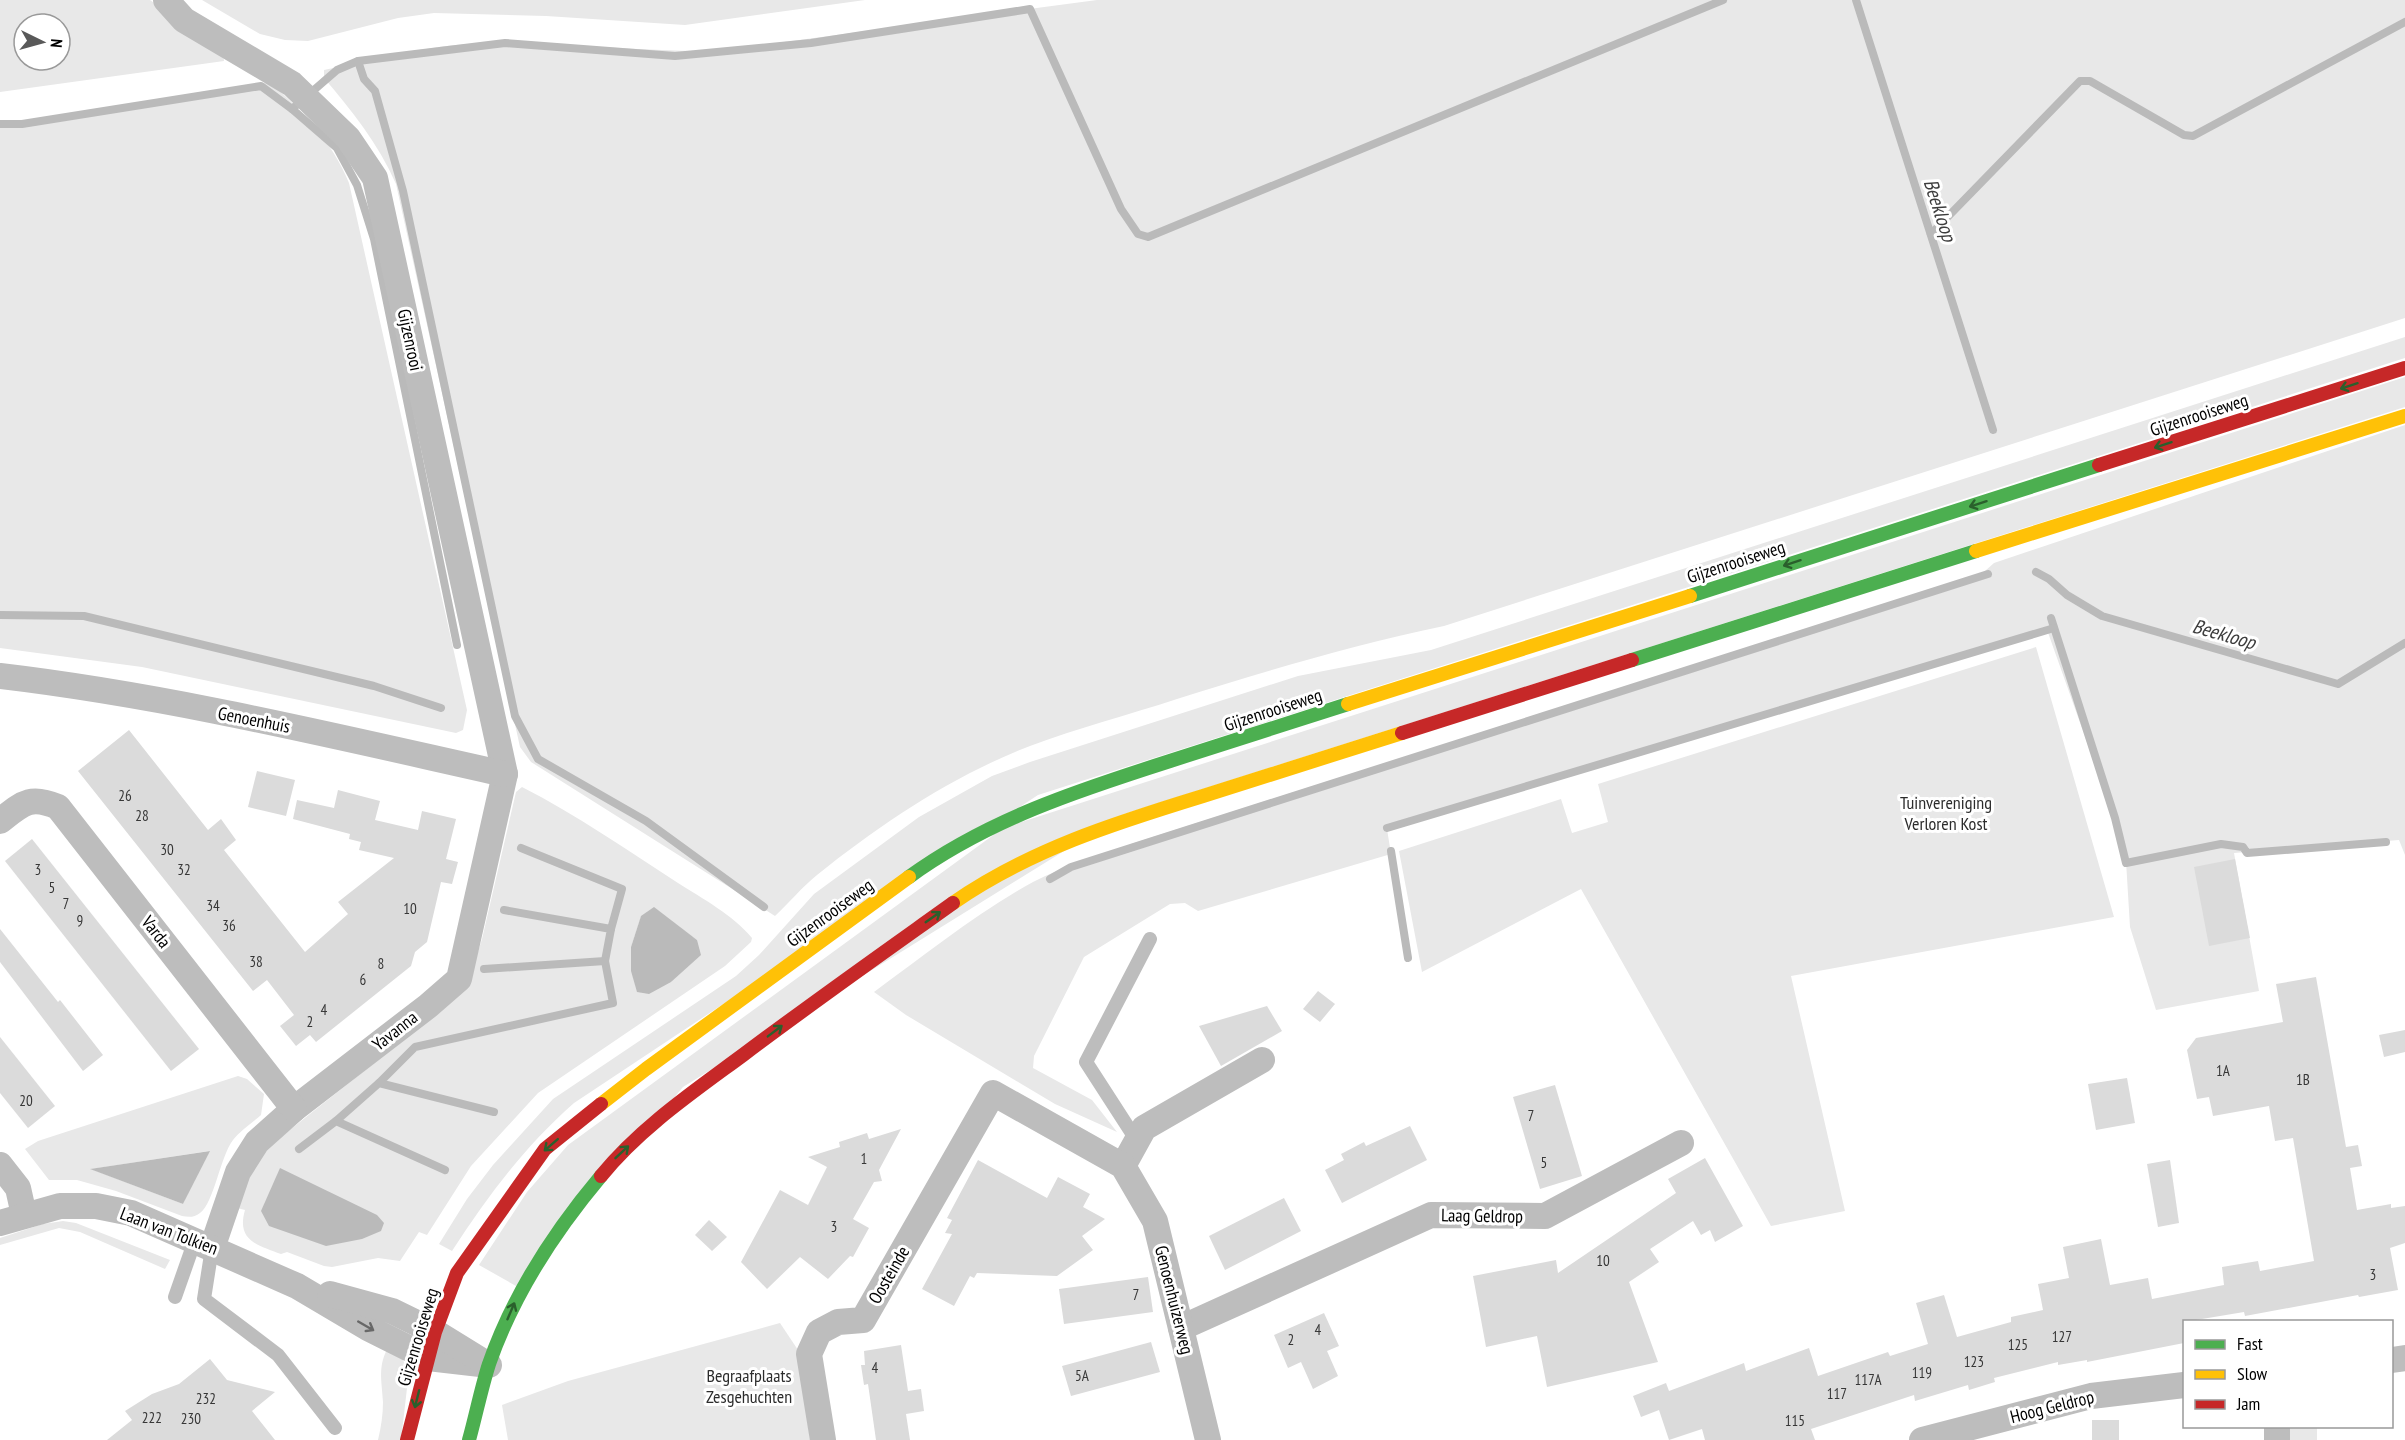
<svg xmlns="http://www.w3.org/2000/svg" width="2405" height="1440" viewBox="0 0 2405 1440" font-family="'PT Sans Narrow',sans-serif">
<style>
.green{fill:#e8e8e8;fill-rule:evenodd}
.water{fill:#bababa}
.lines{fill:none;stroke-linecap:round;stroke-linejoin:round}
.stream{stroke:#bababa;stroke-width:8}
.building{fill:#dbdbdb}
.lane{stroke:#bdbdbd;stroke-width:14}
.street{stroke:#bdbdbd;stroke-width:26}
.fast{stroke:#4caf50;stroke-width:14}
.slow{stroke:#ffc107;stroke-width:14}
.jam{stroke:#c62828;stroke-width:14}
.oneway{stroke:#2a602c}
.oneway2{stroke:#686868}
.labels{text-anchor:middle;stroke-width:6;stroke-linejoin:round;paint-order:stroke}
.number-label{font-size:15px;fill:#373737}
.street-label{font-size:18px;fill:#000;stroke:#fff}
.park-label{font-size:18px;fill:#2c2c2c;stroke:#fff}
.water-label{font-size:20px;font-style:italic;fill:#3d3d3d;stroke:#fff}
</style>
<rect width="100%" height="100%" fill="#fff"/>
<g class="green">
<path d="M0 0H150L223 53 224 61 0 92ZM24 24H60V60H24Z"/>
<polygon points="202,0 865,0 685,25 546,16 434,13 398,18 308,41 285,40 260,34"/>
<path d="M1097 0H2405V318L1444 626C1353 645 1266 671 1177 699 1128 715 1078 728 1030 746 952 776 882 823 817 875 802 887 789 903 775 916L531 762 520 747 396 184C378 143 352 111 324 78V70C380 58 437 43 494 43 569 43 643 52 717 51Z"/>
<path d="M270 82C303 112 332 141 349 183L467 710 463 730 456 733 142 667 0 648V124L23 122Z"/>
<path d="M2405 337V358L1038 795 574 1103C524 1147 488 1196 452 1251L439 1244 467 1199 493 1165 553 1099 736 976 759 955 814 894 919 817 992 776 1030 762 1298 676 1431 650Z"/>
<polygon points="2405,377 2405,407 1124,814 683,1087 516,1286 479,1265 527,1192 568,1145 1003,828"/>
<path d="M2405 425V855L2399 840 2234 853 2259 991 2156 1010 2130 927 2126 861 2121 838 2046 627 1387 829 1391 854 1198 911 1185 903 1170 904 1084 957 1034 1056 1033 1068 1092 1100 1117 1132 1055 1104 906 1015 874 992C926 954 977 913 1033 882 1064 866 1099 856 1131 844L1797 632 1976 579 1994 563Z"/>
<polygon points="2036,647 2114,917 1791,976 1845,1211 1771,1226 1581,889 1422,972 1399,851 1561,799 1572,833 1608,822 1598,784"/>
<path d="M522 787C577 815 627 850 678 883 703 899 733 915 752 938L751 942 725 966 538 1093 471 1166 427 1235 419 1232 400 1261 378 1258 332 1267 324 1266 287 1252 281 1254C258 1245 236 1241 245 1210L237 1208 245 1184 267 1148 446 1006 469 981 482 939 516 792ZM641 917 680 928 697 940 671 982 631 971V947Z"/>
<path d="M238 1076 247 1079 264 1094 261 1115C252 1123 240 1131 233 1140 220 1157 214 1203 200 1213 194 1218 188 1217 182 1216L116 1191 77 1180H49L25 1149 38 1141ZM209 1151 183 1204 91 1169Z"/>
<polygon points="63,1221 76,1223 170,1260 165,1269 80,1232 59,1228 0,1245 0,1238 43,1224"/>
<polygon points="780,1323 798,1350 810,1440 508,1440 502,1405 568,1381"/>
<path d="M389 1346 400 1355 409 1371 401 1440H378C381 1427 383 1415 383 1402 382 1381 377 1366 389 1346Z"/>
<polygon points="2288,1427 2317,1427 2317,1440 2286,1440"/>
</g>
<g class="water">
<polygon points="654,907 697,940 701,955 671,982 649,994 637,992 631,971 631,947 641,916"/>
<polygon points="210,1151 183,1204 90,1169"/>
<polygon points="280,1168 377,1215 384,1223 381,1231 362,1239 326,1246 269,1226 261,1211"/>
</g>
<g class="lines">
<g class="stream">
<polyline points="1856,0 1993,430"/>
<polyline points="358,61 364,79 375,91 403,191 515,716 538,759 646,821 764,907"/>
<polyline points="0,124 22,124 261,86 292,109"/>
<polyline points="1931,234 2080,81 2090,81 2184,135 2193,136 2405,22"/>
<polyline points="2036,572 2049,579 2067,595 2102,616 2338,684 2405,643"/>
<polyline points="0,615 84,616 374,686 441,708"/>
<polyline points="2051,618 2115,818 2126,863 2221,844 2243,847 2247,853 2386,842"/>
<polyline points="457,645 374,239 357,185 337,148 292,109 337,70 358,61 505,43 675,56 811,43 1030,9 1121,209 1138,234 1148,237 1723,0"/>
<polyline points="1387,828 2054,628"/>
<polyline points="521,848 622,889 611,929"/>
<polyline points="1391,851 1408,958"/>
<polyline points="1050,879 1071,867 1988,574"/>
<polyline points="504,910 611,929 605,961"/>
<polyline points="379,1083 415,1047 613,1003 605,961 484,969"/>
<polyline points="336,1121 379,1083 494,1112"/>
<polyline points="299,1149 336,1121 445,1170"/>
</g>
</g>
<g class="building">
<polygon points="129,730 208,830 221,819 236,840 224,850 305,952 348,914 338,902 394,858 359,850 361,842 349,839 350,834 293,819 297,800 334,808 338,790 380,801 375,820 418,830 422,811 456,819 446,859 458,862 452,884 441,882 427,942 415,952 411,966 316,1042 310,1035 296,1046 280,1026 294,1015 267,980 253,991 78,771"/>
<polygon points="257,771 295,780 286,816 248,807"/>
<polygon points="32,839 199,1049 171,1071 5,861"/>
<polygon points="2235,859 2250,938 2209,946 2194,867"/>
<polygon points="0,929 58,1002 60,1000 103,1055 83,1071 0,962"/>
<polygon points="2316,977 2346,1147 2358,1145 2362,1166 2350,1168 2357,1210 2391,1204 2391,1208 2405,1206 2405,1243 2390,1248 2398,1290 2359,1297 2358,1295 2245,1316 2244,1312 2184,1322 2184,1343 2087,1362 2087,1360 2058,1365 2058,1362 1994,1378 1995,1382 1969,1390 1968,1385 1915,1401 1914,1395 1811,1429 1815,1440 1705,1440 1702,1429 1669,1440 1659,1410 1641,1417 1633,1396 1666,1383 1669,1391 1744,1363 1746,1371 1809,1348 1818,1376 1888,1352 1890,1356 1928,1344 1916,1303 1944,1295 1957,1337 2011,1322 2011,1317 2043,1310 2038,1284 2069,1278 2063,1247 2101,1239 2110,1285 2148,1278 2152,1299 2224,1285 2222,1267 2258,1261 2260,1271 2314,1261 2293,1138 2275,1141 2269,1106 2213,1116 2209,1097 2197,1099 2187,1050 2196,1038 2283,1022 2276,984"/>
<polygon points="1318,991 1335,1004 1320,1022 1303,1009"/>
<polygon points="1267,1006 1282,1031 1221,1066 1199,1026"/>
<polygon points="2405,1030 2405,1052 2384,1057 2379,1035"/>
<polygon points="0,1037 55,1106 28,1128 0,1093"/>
<polygon points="2127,1078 2135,1123 2096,1130 2088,1084"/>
<polygon points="1555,1085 1582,1176 1540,1189 1513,1097"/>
<polygon points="1410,1126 1427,1160 1342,1203 1325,1170 1344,1160 1341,1154 1364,1142 1366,1146"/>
<polygon points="901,1129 879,1170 882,1181 874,1182 853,1219 869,1228 853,1257 850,1256 828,1279 800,1257 767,1289 741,1262 780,1190 808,1205 827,1167 808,1157 840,1147 839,1142 867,1133 869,1139"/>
<polygon points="1705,1158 1743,1226 1715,1242 1710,1230 1701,1235 1693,1221 1650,1249 1659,1262 1629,1282 1658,1362 1547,1387 1537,1336 1486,1347 1473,1276 1556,1260 1558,1273 1676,1193 1668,1179"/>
<polygon points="978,1160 1047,1198 1058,1177 1090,1194 1083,1207 1105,1219 1082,1236 1093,1250 1057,1276 977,1273 974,1278 970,1276 954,1306 922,1289 952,1234 945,1233 952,1220 947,1218"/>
<polygon points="2170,1160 2179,1223 2158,1227 2147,1164"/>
<polygon points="1284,1198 1301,1231 1225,1270 1209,1236"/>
<polygon points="709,1220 727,1237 712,1251 695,1235"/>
<polygon points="1148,1277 1153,1312 1064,1324 1059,1289"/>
<polygon points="1324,1313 1339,1346 1327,1351 1338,1376 1313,1389 1301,1362 1288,1368 1274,1335"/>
<polygon points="1151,1342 1160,1372 1071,1396 1062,1366"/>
<polygon points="901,1345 908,1391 921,1389 924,1411 906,1414 910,1440 876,1440 868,1384 864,1385 861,1365 865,1365 864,1351"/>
<polygon points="210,1359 227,1380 275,1392 252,1411 275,1440 107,1440 132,1420 125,1411 152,1394 179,1384"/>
<rect x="2092" y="1420" width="27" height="20"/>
</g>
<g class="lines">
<g class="lane">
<polyline points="1137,1141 1086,1062 1150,939"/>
<polyline points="212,1248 204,1299 278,1355 335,1428"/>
<polyline points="175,1297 195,1240"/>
</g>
<g class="street">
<polyline points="166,0 184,20 292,84 348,138 375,178 505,774 459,979 428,1006 294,1109 257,1142 238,1172 212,1248"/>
<path d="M0 676C170 696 338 737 505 774"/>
<path d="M0 821C23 803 30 795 58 807L294 1109"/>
<polyline points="0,1165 18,1188 24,1215"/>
<polyline points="1123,1166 1144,1128 1262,1060"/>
<polyline points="0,1223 60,1206 96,1206 131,1213 297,1286 368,1328 428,1358 489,1365"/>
<polyline points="330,1294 392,1311 435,1332 482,1361"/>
<polyline points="1181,1328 1431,1215 1545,1216 1681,1143"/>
<polyline points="2392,1360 2405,1358"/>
<polyline points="2277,1426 2277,1440"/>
<polyline points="823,1440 809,1354 819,1332 838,1322 863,1320 993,1093 1123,1166 1155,1221 1208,1440"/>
<polyline points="1922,1440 2091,1396 2184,1385"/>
</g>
<g class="fast">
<polyline points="1690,596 2099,465"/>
<polyline points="1632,660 1976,551"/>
<path d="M909 877C987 820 1079 790 1170 761 1229 742 1289 723 1348 704"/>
<path d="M469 1440C476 1415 481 1389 489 1364 513 1295 554 1232 601 1176"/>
</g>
<g class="slow">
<polyline points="1976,551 2405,416"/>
<polyline points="1348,704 1690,596"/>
<path d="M953 903C1029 850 1115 823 1203 796 1269 775 1335 754 1402 733"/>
<polyline points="601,1104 646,1069 909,877"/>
</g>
<g class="jam">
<polyline points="2099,465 2405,368"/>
<polyline points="1402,733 1632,660"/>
<path d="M601 1176C640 1128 693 1092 743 1055 812 1003 883 953 953 903"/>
<polyline points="407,1440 435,1332 457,1273 545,1149 601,1104"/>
</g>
</g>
<defs><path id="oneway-shaft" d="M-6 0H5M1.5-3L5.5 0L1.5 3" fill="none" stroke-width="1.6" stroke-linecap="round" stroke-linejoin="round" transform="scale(1.5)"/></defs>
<g class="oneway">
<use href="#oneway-shaft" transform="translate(2349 386) rotate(162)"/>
<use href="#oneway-shaft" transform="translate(2163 445) rotate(162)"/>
<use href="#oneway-shaft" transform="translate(1978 504) rotate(162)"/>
<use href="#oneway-shaft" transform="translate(1792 563) rotate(162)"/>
<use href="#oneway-shaft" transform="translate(933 917) rotate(-35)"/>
<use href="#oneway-shaft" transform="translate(775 1031) rotate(-37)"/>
<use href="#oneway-shaft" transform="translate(551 1145) rotate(139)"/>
<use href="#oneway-shaft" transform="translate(622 1152) rotate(-43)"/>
<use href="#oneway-shaft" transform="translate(511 1311) rotate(-67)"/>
<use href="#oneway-shaft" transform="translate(417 1399) rotate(104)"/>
</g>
<use class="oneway2" href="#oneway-shaft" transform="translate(366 1326) rotate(30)"/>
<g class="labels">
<g class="number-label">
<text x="125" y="801">26</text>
<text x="142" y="821">28</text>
<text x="167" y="855">30</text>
<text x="38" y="875">3</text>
<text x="184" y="875">32</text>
<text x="52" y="893">5</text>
<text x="66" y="909">7</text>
<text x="213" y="911">34</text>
<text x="410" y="914">10</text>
<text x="80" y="926">9</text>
<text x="229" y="931">36</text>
<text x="256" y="967">38</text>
<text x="381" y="969">8</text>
<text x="363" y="985">6</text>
<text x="324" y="1015">4</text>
<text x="310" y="1027">2</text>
<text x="2223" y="1076">1A</text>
<text x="2303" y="1085">1B</text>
<text x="26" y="1106">20</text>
<text x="1531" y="1121">7</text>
<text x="864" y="1164">1</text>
<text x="1544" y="1168">5</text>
<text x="834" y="1232">3</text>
<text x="1603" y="1266">10</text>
<text x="2373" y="1280">3</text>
<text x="1136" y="1300">7</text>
<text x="1318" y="1335">4</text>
<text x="2062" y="1342">127</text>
<text x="1291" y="1345">2</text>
<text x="2018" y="1350">125</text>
<text x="1974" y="1367">123</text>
<text x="875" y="1373">4</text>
<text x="1922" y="1378">119</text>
<text x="1082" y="1381">5A</text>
<text x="1868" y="1385">117A</text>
<text x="1837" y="1399">117</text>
<text x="206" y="1404">232</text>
<text x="152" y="1423">222</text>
<text x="191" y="1424">230</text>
<text x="1795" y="1426">115</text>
</g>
<g class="street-label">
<text transform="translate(410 340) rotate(78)" y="6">Gijzenrooi</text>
<text transform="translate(2199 415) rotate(-18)" y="6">Gijzenrooiseweg</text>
<text transform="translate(1736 562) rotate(-18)" y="6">Gijzenrooiseweg</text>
<text transform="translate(1273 710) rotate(-18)" y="6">Gijzenrooiseweg</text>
<text transform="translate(254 720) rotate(11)" y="6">Genoenhuis</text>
<text transform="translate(830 913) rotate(-36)" y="6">Gijzenrooiseweg</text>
<text transform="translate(156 932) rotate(52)" y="6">Varda</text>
<text transform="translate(395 1031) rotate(-38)" y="6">Yavanna</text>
<text transform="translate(1482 1216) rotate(1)" y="6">Laag Geldrop</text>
<text transform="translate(169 1231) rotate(21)" y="6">Laan van Tolkien</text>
<text transform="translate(889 1275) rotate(-60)" y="6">Oosteinde</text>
<text transform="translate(1174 1300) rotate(76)" y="6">Genoenhuizerweg</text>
<text transform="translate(418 1337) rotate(-73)" y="6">Gijzenrooiseweg</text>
<text transform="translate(2052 1407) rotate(-14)" y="6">Hoog Geldrop</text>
</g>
<g class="park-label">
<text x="1946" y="809">Tuinvereniging<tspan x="1946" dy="21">Verloren Kost</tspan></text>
<text x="749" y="1382">Begraafplaats<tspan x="749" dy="21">Zesgehuchten</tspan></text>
</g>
<g class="water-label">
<text transform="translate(1940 210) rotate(72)" y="7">Beekloop</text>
<text transform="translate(2224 634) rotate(16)" y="7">Beekloop</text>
</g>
</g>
<rect x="2183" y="1320" width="210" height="108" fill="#ffffff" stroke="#999999" stroke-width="1.5"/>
<rect x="2195" y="1340" width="30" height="9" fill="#4caf50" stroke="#999999" stroke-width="1.5"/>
<text x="2237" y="1350" font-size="18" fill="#000000">Fast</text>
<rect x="2195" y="1370" width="30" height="9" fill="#ffc107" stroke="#999999" stroke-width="1.5"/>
<text x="2237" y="1380" font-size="18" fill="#000000">Slow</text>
<rect x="2195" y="1400" width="30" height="9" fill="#c62828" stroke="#999999" stroke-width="1.5"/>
<text x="2237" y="1410" font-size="18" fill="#000000">Jam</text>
<g transform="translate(42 42) rotate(95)"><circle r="28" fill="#ffffff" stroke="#999999" stroke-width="1.5"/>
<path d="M0-4.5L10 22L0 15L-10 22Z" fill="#595959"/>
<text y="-9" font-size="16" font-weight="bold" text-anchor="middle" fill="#000000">N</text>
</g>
</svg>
